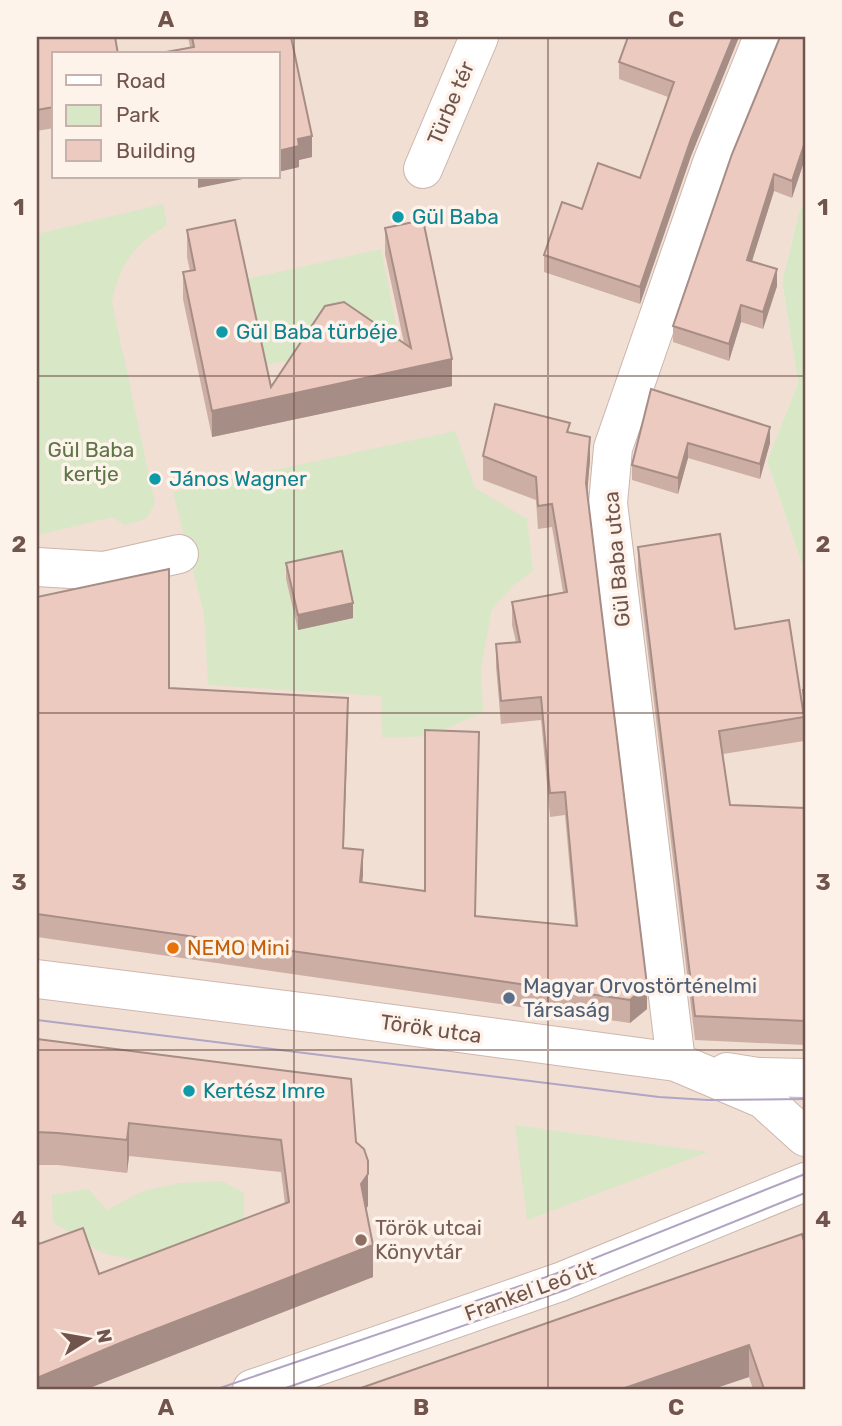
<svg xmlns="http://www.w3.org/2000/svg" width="842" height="1426" viewBox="0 0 842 1426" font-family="Rubik,sans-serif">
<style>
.residential{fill:#f1dfd4;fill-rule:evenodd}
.green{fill:#d8e7c5}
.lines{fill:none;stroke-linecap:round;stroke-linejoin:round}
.street-casing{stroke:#cbb5ac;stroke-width:40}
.secondary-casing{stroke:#cfb6ad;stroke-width:40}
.street{stroke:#fff;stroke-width:38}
.secondary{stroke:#fff;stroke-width:38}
.tram{stroke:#b0a5c3;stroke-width:2}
.wall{fill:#ccaea4}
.shaded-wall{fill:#a68d86}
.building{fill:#edcabf;stroke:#a68d86;stroke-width:2}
.grid{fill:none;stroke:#71544c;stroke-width:2;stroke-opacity:0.55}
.culture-dot{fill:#0f9aa8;stroke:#fdf3eb;stroke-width:2.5}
.food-dot{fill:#e8710a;stroke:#fdf3eb;stroke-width:2.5}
.service-dot{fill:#5c6f8a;stroke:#fdf3eb;stroke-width:2.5}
.education-dot{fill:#8d6e63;stroke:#fdf3eb;stroke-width:2.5}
.labels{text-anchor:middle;stroke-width:7;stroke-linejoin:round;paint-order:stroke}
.street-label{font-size:21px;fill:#71544c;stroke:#fdf3eb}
.culture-label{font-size:21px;fill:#0d838f;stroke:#fdf3eb;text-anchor:start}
.park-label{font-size:21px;fill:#5c7645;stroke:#fdf3eb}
.food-label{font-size:21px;fill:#c56008;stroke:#fdf3eb;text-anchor:start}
.service-label{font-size:21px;fill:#4e5e75;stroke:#fdf3eb;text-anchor:start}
.education-label{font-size:21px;fill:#785e54;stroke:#fdf3eb;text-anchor:start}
.neatline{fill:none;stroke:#71544c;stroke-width:2.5}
.grid-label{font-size:23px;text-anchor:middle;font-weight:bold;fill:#71544c}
</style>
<rect width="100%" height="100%" fill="#faefe5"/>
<path class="residential" d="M37 37H805V201L799 212 782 282 798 383 767 461 805 573V1389H37ZM54 54H278V177H54Z"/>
<g class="green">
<polygon points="805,201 805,573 767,461 798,383 782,282 799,212"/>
<path d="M163 204 167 225C133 245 120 263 112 302L155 503 146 519 124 525 113 517 37 535V234Z"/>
<polygon points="381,249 399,339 266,365 247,279"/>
<polygon points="455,431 475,488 527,519 533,571 514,585 492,609 481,667 483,712 429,736 382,738 381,696 208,685 204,613 173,492"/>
<polygon points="515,1125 708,1152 527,1220"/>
<polygon points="222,1181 244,1193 244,1239 151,1264 102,1253 53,1222 52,1195 88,1189 107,1210 143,1191 180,1183"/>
</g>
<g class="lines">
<g class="street-casing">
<g id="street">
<polyline points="423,169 479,37"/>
<polyline points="37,567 104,571 179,554"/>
<polyline points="676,1062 608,503 613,448 712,163 763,37"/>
<polyline points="252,1389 560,1282 805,1182"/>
</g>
</g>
<g class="secondary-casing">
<g id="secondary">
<polyline points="37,979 326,1015 676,1062 763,1099 805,1137"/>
<polyline points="727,1072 758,1077 805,1078"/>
</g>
</g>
<use href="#street" class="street"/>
<use href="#secondary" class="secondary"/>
<g class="tram">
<polyline points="37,1020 659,1097 708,1100 805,1099"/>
<polyline points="217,1389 555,1274 805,1174"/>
<polyline points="283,1389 565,1290 805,1193"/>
</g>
</g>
<g class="wall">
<polygon points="37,37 54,54 54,128 37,131"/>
<polygon points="188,37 291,37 312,157 299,160 299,167 278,172 278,54 190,47"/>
<polygon points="628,37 739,37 691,156 640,304 544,272 544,255 582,209 640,178 668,97 619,79 619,62"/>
<polygon points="805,37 792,198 774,191 752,261 777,286 763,329 741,322 729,361 673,342 673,326"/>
<polygon points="385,228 452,386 212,437 183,299 183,272 190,271 187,257 187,230 271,387 404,343 385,254"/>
<polygon points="651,389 770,443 760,479 688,458 678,494 632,480 632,465"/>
<polygon points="570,432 590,460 587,492 647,1009 630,1023 37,937 37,597 169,688 348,721 343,848 363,874 362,883 425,891 479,755 475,916 575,926 565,815 550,817 541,720 501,724 496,667 496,644 516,642 512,625 512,602 563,592 552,527 538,529 536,500 483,480 483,456"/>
<polygon points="638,547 735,629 803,707 803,690 805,690 804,741 723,754 730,805 805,808 805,1045 695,1040 638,571"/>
<polygon points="286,563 353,618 298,630 286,579"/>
<polygon points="37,1039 356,1142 368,1206 366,1208 373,1277 87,1389 37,1389 39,1244 99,1274 285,1204 281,1172 129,1156 127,1173 58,1165 37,1165"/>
<polygon points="802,1234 805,1389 753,1389 749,1377 713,1389 358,1389"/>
</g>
<g class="shaded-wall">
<polygon points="733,37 739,37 691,156 640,304 640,287 691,139"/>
<polygon points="312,136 312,157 299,160 299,167 278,172 278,151 298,139"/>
<polygon points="805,142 805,159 792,198 792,181"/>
<polygon points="774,174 774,191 747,277 747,260"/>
<polygon points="198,177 253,177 198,188"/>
<polygon points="777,269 777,286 763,329 763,312"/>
<polygon points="741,305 741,322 729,361 729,344"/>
<polygon points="452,359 452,386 212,437 212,411"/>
<polygon points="770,427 770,443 760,479 760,464"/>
<polygon points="590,437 590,460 586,506 586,483"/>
<polygon points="688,443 688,458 678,494 678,478"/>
<polygon points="353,603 353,618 298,630 298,615"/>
<polygon points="348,698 348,721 343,871 343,848"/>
<polygon points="363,850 363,874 360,906 360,882"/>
<polygon points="647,985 647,1009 630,1023 630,1000"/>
<polygon points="129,1123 129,1156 127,1173 127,1140"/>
<polygon points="368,1161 368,1206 361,1216 361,1184"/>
<polygon points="373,1245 373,1277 87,1389 37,1389 37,1378 125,1341"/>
<polygon points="749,1345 749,1377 713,1389 622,1389"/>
</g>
<g class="building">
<polygon points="37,37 115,37 118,54 54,54 54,107 37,110"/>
<polygon points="192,37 291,37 312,136 298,139 299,146 278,151 278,54 155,54 194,47"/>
<polygon points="628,37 733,37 691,139 640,287 544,255 562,202 582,209 598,163 640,178 674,82 619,62"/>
<polygon points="780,37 805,37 805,142 792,181 774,174 747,260 777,269 763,312 741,305 729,344 673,326 732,154"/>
<polygon points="235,220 271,387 325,306 344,302 411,348 385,228 423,220 452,359 212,411 183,272 195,270 187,230"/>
<polygon points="651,389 770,427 760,464 688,443 678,478 632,465"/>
<polygon points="495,404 570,423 567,432 590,437 586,483 647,985 630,1000 37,914 37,597 169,569 169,688 348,698 343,848 363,850 360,882 425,891 425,730 479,732 475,916 577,926 565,792 550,793 541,697 501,701 496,644 520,642 512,602 567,592 552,504 538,506 536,477 483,456"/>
<polygon points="720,534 735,629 789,620 804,717 719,731 730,805 805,808 805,1021 695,1016 638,547"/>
<polygon points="342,551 353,603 298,615 286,563"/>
<polygon points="803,690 805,690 805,705"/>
<polygon points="37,1039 351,1079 356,1142 364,1149 368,1161 368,1174 361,1184 373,1245 125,1341 37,1378 37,1238 39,1244 83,1228 99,1274 289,1202 281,1140 129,1123 127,1140 58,1133 37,1132"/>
<polygon points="802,1234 805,1244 805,1389 764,1389 749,1345 622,1389 358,1389"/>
</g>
<path class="grid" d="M294 37V1389M548 37V1389M37 376H805M37 713H805M37 1050H805"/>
<g class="culture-dot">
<circle cx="398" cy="217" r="7"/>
<circle cx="222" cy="332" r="7"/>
<circle cx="155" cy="479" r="7"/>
<circle cx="189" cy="1091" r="7"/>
</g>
<circle class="food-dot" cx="173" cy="948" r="7"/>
<circle class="service-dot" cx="509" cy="998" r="7"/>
<circle class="education-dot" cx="361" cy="1240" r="7"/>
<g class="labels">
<g class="street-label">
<text transform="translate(451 103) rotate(-67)" y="7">Türbe tér</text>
<text transform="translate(617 559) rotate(-95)" y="7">Gül Baba utca</text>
<text transform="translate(431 1029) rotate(8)" y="7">Török utca</text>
<text transform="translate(530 1291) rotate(-20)" y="7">Frankel Leó út</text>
</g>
<g class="culture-label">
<text x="412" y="224">Gül Baba</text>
<text x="236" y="339">Gül Baba türbéje</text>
<text x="169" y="486">János Wagner</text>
<text x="203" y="1098">Kertész Imre</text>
</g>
<g class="park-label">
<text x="91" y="457">Gül Baba<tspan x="91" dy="24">kertje</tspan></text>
</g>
<g class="food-label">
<text x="187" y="955">NEMO Mini</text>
</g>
<g class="service-label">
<text x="523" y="993">Magyar Orvostörténelmi<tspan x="523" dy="24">Társaság</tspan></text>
</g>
<g class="education-label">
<text x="375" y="1235">Török utcai<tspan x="375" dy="24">Könyvtár</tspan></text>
</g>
</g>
<rect width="842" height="1426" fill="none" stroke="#fdf3eb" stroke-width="77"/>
<rect x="52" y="52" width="228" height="126" fill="#fdf3eb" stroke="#c5b3ab" stroke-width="2"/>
<rect x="66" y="75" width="35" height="10" fill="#ffffff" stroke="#c5b3ab" stroke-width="2"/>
<text x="116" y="88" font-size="21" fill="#71544c">Road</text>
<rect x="66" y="105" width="35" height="21" fill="#d8e7c5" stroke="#c5b3ab" stroke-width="2"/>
<text x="116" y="122" font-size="21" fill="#71544c">Park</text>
<rect x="66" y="140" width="35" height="21" fill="#edcabf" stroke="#c5b3ab" stroke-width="2"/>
<text x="116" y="158" font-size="21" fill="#71544c">Building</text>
<g transform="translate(88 1339) rotate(79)" stroke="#fdf3eb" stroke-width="5" paint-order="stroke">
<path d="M0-5L12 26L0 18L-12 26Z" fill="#71544c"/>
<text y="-10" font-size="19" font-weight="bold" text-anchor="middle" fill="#71544c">N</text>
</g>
<rect x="38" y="38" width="766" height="1350" class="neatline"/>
<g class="grid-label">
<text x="166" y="27">A</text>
<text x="421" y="27">B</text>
<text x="676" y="27">C</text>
<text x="19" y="215">1</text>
<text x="823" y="215">1</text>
<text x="19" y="552">2</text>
<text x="823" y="552">2</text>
<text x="19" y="890">3</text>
<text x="823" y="890">3</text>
<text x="19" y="1227">4</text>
<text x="823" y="1227">4</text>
<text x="166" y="1415">A</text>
<text x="421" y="1415">B</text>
<text x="676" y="1415">C</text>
</g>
</svg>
